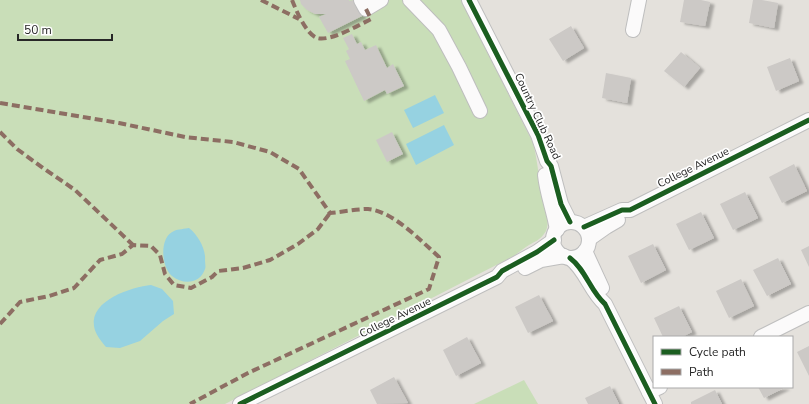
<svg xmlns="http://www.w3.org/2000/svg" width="809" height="404" viewBox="0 0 809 404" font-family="'Nunito Sans',sans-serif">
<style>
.green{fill:#c9deb8}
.water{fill:#96d2e1}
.building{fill:#ccc9c6;filter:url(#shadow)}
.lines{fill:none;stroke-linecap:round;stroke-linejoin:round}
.minor-casing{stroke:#bebebe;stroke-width:16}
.minor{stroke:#fbfafa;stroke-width:14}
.quiet{stroke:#8d6e63;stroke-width:4;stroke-dasharray:8 4;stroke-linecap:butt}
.cycleway-casing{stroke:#fff;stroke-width:8}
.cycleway{stroke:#1b5e20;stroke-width:5}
.labels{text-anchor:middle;stroke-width:3.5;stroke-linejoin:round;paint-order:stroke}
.street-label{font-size:11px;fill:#272727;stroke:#fff}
</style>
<defs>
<filter id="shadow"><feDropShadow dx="4.5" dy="2.5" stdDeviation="1" flood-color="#0004"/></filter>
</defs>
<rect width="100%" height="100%" fill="#e4e1dc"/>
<g class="green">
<path d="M0 0H461L533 143C537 158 538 172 541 186 543 199 553 223 544 234 540 240 534 242 529 245 524 248 519 252 514 256L225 404H0Z"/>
<polygon points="524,380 538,404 474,404"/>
</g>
<g class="water">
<polygon points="435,95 444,113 413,128 404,110"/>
<polygon points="444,125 454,145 416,165 406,144"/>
<path d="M189 228C198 235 206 249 205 260 205 263 206 267 205 269 200 284 183 285 172 276 161 267 159 237 174 231 178 229 185 229 189 228Z"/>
<path d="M151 285 162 289 173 301 174 314 163 321 140 341 120 348 106 347C101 341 95 334 94 326 90 300 132 287 151 285Z"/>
</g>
<g class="building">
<polygon points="300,0 349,0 349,1 354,0 362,16 328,33 319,17 326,14 315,14 307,10 301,4"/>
<polygon points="684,0 701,0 710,2 705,26 680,22"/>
<polygon points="753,0 762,0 778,3 774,28 749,23"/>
<polygon points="571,26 584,48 563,61 549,39"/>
<polygon points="352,34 357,44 361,42 365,50 376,45 387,68 393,64 404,86 387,94 385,90 364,101 345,61 350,59 346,51 349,49 343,38"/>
<polygon points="681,52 700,68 684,87 664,71"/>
<polygon points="790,58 799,81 776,91 767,67"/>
<polygon points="606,73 631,78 627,103 602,98"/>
<polygon points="392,132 403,154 387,162 376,140"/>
<polygon points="794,164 807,191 782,203 769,177"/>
<polygon points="745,192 758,218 733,230 720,204"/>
<polygon points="701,212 714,238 689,250 676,224"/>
<polygon points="653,244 666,270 641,283 628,256"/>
<polygon points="809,246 809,267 801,250"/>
<polygon points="778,258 791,284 767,296 753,270"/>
<polygon points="741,279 754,306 729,318 716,291"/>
<polygon points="539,295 553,321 528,333 515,307"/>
<polygon points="679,306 692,332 682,337 663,337 654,318"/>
<polygon points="467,337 481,363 456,376 443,350"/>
<polygon points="809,346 809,376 797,352"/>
<polygon points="394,377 408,403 377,404 370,390"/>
<polygon points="610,386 619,404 588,404 585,398"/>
<polygon points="758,387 786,387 764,398"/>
<polygon points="715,390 722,404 691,404 691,402"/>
</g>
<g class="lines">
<g class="minor-casing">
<g id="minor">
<polyline points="361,0 366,9 381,0"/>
<polyline points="410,0 439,30 459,67 480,111"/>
<polyline points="469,0 538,135 547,161 551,166 561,204 570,222"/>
<polyline points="633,30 639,0"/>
<path d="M545 175C547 194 554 211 557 230"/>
<circle cx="571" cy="240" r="18"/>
<polyline points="584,227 622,210 630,210 809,120"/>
<polyline points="589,239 606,227 618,220"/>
<polyline points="585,251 602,288"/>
<path d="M570 258C586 270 590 291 605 304L655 404"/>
<polyline points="525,268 541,260 564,256"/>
<polyline points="761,337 809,313"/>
<polyline points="649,392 660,387"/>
<polyline points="240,404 497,277 502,271 537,252 554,240"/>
</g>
</g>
<use href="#minor" class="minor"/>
<g class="quiet">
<polyline points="261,0 299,19"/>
<path d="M292 0C296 10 306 34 317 38 330 42 359 25 371 19L366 9"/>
<path d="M0 103 119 123 185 137 233 142 270 152 299 169 330 213C342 212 356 209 368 209 393 211 421 241 439 257L429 289 248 373 190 404"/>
<polyline points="0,132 17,149 43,168 75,190 133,245"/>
<polyline points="0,324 20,302 49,296 74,288 100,260 122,254 133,245 151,246 160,255 165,274 174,285 191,288 212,277 218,271 243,268 270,260 298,244 318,229 330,213"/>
</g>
<g class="cycleway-casing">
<g id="cycleway">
<polyline points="469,0 538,135 547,161 551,166 561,204 570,222"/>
<polyline points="584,227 622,210 630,210 809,120"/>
<path d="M570 258C586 270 590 291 605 304L655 404"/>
<polyline points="240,404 497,277 502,271 537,252 554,240"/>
</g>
</g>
<use href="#cycleway" class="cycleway"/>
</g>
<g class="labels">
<g class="street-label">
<text transform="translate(538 116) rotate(65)" y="4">Country Club Road</text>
<text transform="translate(693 167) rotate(-26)" y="4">College Avenue</text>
<text transform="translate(395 317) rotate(-26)" y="4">College Avenue</text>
</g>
</g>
<rect x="653" y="336" width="140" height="52" fill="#ffffff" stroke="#a9a9a9"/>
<rect x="661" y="349" width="20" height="6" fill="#1b5e20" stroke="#a9a9a9"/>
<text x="689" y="356" font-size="12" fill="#272727">Cycle path</text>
<rect x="661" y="369" width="20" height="6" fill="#8d6e63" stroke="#a9a9a9"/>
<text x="689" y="376" font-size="12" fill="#272727">Path</text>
<path d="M18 34v6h94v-6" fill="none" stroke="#272727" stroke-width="2"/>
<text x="24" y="34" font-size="12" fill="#272727" stroke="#ffffff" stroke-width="3" paint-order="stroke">50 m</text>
</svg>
